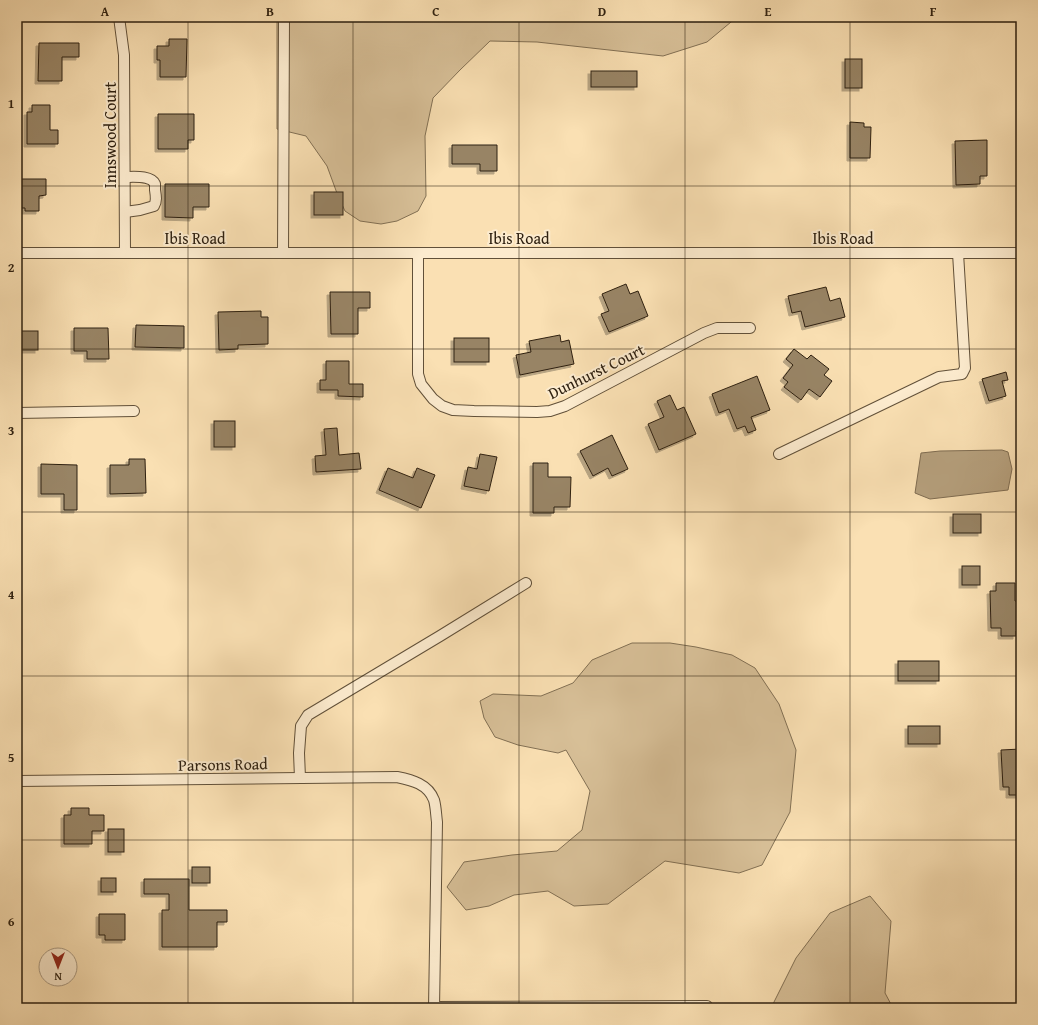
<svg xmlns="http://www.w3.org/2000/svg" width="1038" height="1025" viewBox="0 0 1038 1025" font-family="'Gentium Book Plus',serif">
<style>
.green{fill:#d7bf97;stroke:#827054}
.water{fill:#b59f7c;stroke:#7f6c51}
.building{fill:#988465;stroke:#2e2010;filter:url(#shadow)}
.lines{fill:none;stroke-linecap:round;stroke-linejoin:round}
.minor-casing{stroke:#615039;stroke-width:12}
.minor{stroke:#fcebce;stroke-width:10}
.grid{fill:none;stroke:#2e2010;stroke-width:1;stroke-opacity:0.55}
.labels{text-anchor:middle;stroke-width:4;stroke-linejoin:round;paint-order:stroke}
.street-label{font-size:16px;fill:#2e2010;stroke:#fcebce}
.neatline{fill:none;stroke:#2e2010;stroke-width:1.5}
.grid-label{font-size:13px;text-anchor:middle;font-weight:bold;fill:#2e2010}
</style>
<defs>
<filter id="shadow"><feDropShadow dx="-3" dy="3" stdDeviation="0" flood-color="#0004"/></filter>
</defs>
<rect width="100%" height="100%" fill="#fae0b3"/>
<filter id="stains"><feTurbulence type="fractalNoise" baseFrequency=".005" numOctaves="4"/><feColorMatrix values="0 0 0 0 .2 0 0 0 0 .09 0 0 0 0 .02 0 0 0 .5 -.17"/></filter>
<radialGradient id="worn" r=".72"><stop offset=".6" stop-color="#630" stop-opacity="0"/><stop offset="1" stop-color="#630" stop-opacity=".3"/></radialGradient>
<g class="green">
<polygon points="277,17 737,17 707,42 663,56 537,42 490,41 460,70 433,98 425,136 426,196 418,211 397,221 381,224 360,221 345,211 338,196 327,166 306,136 277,129"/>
<polygon points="632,643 670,643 696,647 732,655 755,668 779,704 796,750 790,812 762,865 739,873 665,861 608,904 574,906 548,891 514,895 489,906 466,910 447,887 464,862 512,855 557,851 582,830 590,791 566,750 558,753 518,745 495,737 484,718 480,701 493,694 541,696 573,683 592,660"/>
<polygon points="870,896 891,921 885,993 893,1008 771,1008 796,958 830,913"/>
</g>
<polygon class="water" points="1002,450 1008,452 1012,469 1008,490 930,499 915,493 921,453 940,451"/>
<g class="building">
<polygon points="169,39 187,39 186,77 160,77 160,60 157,60 157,46 169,46"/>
<polygon points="39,43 79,43 79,57 62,57 62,81 38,81"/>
<rect x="845" y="59" width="17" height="29"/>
<rect x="591" y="71" width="46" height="16"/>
<polygon points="32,105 50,105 50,130 58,130 58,144 27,144 27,112 32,112"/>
<polygon points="158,114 194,114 194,140 188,140 188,149 158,149"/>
<polygon points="850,122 864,123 864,127 871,127 870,158 850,158"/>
<polygon points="987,140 987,176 980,176 980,184 956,185 955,141"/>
<polygon points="452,145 497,145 497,171 480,171 480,164 452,164"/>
<polygon points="17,179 46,179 46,195 39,196 39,211 25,211 25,208 17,208"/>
<polygon points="165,184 209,184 209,207 193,207 193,218 165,217"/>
<rect x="314" y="192" width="29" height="23"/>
<polygon points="626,284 630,294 638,291 648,316 609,332 601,314 609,311 602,294"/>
<polygon points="826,287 830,301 840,298 845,317 805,327 801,311 792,313 788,296"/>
<polygon points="330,292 370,292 370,308 358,308 358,334 331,334"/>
<polygon points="261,311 261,317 268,317 268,344 238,345 238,349 219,350 218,312"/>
<polygon points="136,325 184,326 184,348 135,347"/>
<polygon points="74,328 108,328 109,359 87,359 87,351 74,351"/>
<rect x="17" y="331" width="21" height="19"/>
<polygon points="560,335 561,342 569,340 574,364 520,375 516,355 531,352 529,341"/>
<rect x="454" y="338" width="35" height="24"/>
<polygon points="794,349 807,359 811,355 829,369 824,375 832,381 820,397 809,389 801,400 784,387 788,382 783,378 793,365 786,359"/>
<polygon points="326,361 349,361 349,384 363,384 363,397 338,396 338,390 320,390 320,380 326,380"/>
<polygon points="1006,372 1008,380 1002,381 1006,396 989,401 982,379"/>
<polygon points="757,376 770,410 751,417 756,430 748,433 745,426 737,429 729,409 719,413 712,394"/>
<polygon points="670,395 677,410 684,407 696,434 659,450 648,424 664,417 657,401"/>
<rect x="214" y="421" width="21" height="26"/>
<polygon points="337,428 339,455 359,453 361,469 316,472 315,456 326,455 324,429"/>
<polygon points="612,435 628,469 612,476 608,468 593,476 580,451"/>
<polygon points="480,454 497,457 489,491 464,486 468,467 477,469"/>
<polygon points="129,459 145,459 146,493 110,494 110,465 129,465"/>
<polygon points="533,463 548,463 548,477 571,477 570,507 554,507 554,513 533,513"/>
<polygon points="41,464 77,465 77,510 64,510 64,494 41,494"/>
<polygon points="388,468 413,478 417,468 435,475 421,508 379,490"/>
<rect x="953" y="514" width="28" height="19"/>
<rect x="962" y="566" width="18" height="19"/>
<polygon points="996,583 1015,583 1015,601 1021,601 1021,631 1016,631 1016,636 1001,636 1001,628 991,628 990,591 996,591"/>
<rect x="898" y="661" width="41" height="20"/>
<rect x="908" y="726" width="32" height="18"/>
<polygon points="1021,749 1021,795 1009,795 1009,787 1003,787 1001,750"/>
<polygon points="71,808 89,808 89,815 104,815 104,831 92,831 92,844 64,844 64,815 71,815"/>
<rect x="108" y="829" width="16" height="23"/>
<rect x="192" y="867" width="18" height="16"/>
<rect x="101" y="878" width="15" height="14"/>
<polygon points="144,879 189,879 189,910 227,910 227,922 217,922 217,947 162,947 162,910 169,910 169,894 144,894"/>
<polygon points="99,914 125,914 125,940 105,940 105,935 99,935"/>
</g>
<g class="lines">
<g class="minor-casing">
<g id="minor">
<polyline points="119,17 124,55 125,253"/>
<path d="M125 177C133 177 151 175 155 184 155 186 155 188 155 190 156 196 157 201 154 206L140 210 125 212"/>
<polyline points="17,253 1021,253"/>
<polyline points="283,253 284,17"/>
<polyline points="418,253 418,374 421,384 433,399 442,406 453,410 474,411 537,412 550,411 565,406 704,333 717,328 750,328"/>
<polyline points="17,413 134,411"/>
<polyline points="779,454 939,377 962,374 965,368 958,253"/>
<polyline points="300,778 299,753 301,726 308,715 440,636 526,583"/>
<path d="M17 781 397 777C412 780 428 784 434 800 436 807 436 815 437 822L434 1008"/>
<polyline points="434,1007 707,1006"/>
</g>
</g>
<use href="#minor" class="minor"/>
</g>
<path class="grid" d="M188 17V1008M353 17V1008M519 17V1008M685 17V1008M850 17V1008M17 186H1021M17 349H1021M17 512H1021M17 676H1021M17 840H1021"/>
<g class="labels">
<g class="street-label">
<text transform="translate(110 135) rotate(-90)" y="6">Innswood Court</text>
<text x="195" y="244">Ibis Road</text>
<text x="519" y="244">Ibis Road</text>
<text x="843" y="244">Ibis Road</text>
<text transform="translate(596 371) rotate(-26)" y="6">Dunhurst Court</text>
<text transform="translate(223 764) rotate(-1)" y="6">Parsons Road</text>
</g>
</g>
<rect width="1038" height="1025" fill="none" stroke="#fae0b3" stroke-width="44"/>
<g transform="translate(58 967) rotate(180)"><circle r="19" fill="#fcebce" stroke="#aa9a82"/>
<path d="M0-3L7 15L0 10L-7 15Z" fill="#8f2418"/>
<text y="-6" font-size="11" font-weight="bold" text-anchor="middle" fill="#2e2010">N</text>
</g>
<rect x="22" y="22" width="994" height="981" class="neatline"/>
<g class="grid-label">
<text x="105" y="16">A</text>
<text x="270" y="16">B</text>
<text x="436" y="16">C</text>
<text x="602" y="16">D</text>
<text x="768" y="16">E</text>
<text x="933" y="16">F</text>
<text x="11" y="108">1</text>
<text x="11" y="272">2</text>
<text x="11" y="435">3</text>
<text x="11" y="599">4</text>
<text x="11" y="762">5</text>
<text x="11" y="926">6</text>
</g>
<rect width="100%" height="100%" filter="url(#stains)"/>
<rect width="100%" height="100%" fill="url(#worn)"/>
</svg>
